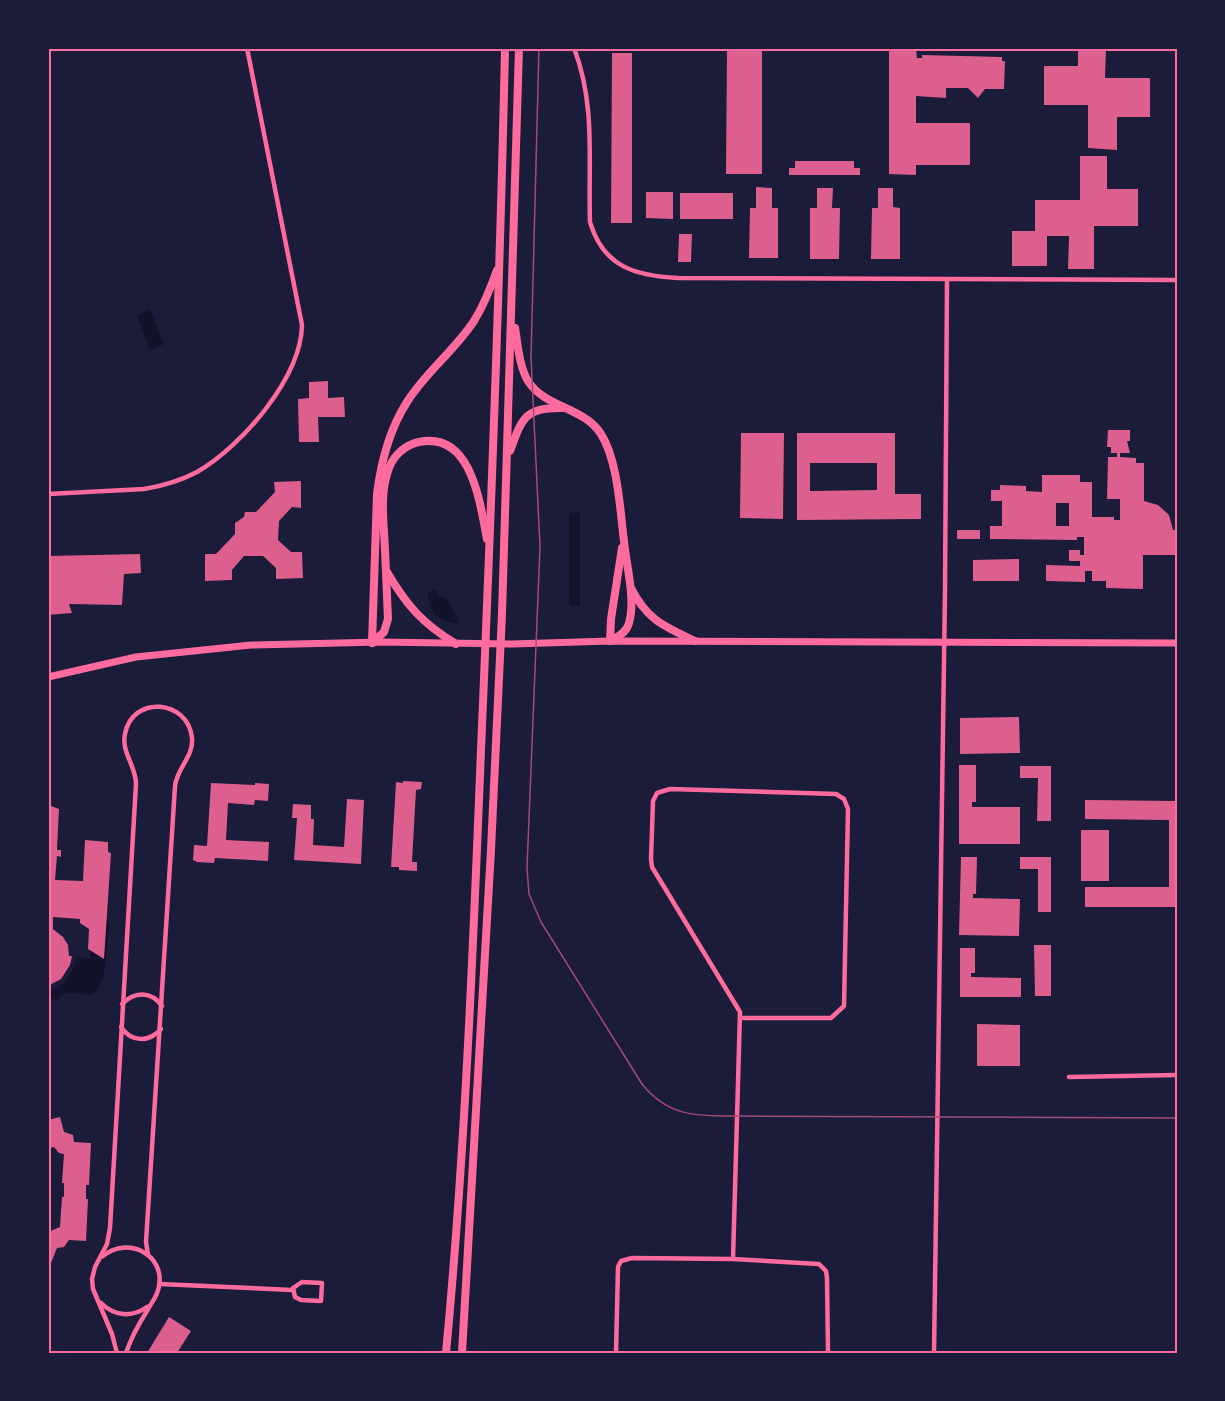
<svg xmlns="http://www.w3.org/2000/svg" width="1225" height="1401" viewBox="0 0 1225 1401" font-family="Signika,sans-serif">
<style>
.water{fill:#12122b}
.building{fill:#dd5f8e;fill-rule:evenodd}
.lines{fill:none;stroke-linecap:round;stroke-linejoin:round}
.minor{stroke:#ff6b9d;stroke-width:4.5}
.secondary{stroke:#ff6b9d;stroke-width:7}
.trunk{stroke:#ff6b9d;stroke-width:8}
.tram{stroke:#a44b75;stroke-width:1.5}
.neatline{fill:none;stroke:#ff6b9d;stroke-width:2}
</style>
<rect width="100%" height="100%" fill="#1b1b3a"/>
<g class="water">
<polygon points="150,310 164,344 150,350 137,315"/>
<polygon points="580,512 580,606 569,606 569,513"/>
<path d="M436 590 440 596 446 598 459 621 457 624C436 619 430 615 428 592Z"/>
<path d="M95 920 109 921C108 937 107 979 97 991 88 1001 68 984 58 1000L48 998 50 991C65 986 73 972 77 957L90 959Z"/>
</g>
<g class="building">
<polygon points="727,48 762,48 762,174 726,174"/>
<polygon points="1078,48 1106,48 1105,78 1150,78 1150,117 1117,117 1117,150 1088,148 1088,105 1044,105 1044,66 1078,66"/>
<polygon points="889,49 916,49 917,58 922,58 922,55 1002,57 1002,61 1005,61 1004,89 985,89 978,98 968,88 946,88 946,98 916,96 916,123 970,123 970,165 916,165 916,175 889,174"/>
<polygon points="612,53 632,53 632,223 611,223"/>
<polygon points="1080,156 1107,156 1107,189 1138,189 1138,226 1094,226 1094,269 1068,269 1069,236 1047,236 1047,266 1012,266 1012,231 1035,231 1035,200 1080,200"/>
<polygon points="795,161 854,161 854,168 860,168 860,175 789,175 789,168 795,168"/>
<polygon points="756,187 772,188 772,208 778,208 778,258 749,258 750,208 756,208"/>
<polygon points="817,188 833,188 832,208 840,208 839,259 810,259 810,208 817,208"/>
<polygon points="878,188 893,188 893,207 900,208 900,259 871,259 872,208 878,208"/>
<polygon points="646,192 673,192 673,219 646,218"/>
<rect x="680" y="193" width="53" height="26"/>
<polygon points="679,234 692,234 691,262 678,262"/>
<polygon points="328,381 328,398 344,397 345,417 318,417 319,442 299,442 298,399 309,398 309,382"/>
<path d="M1108 430H1130V441H1127L1130 453H1120V457L1136 458V463H1144V501L1158 505 1169 515 1173 530H1177V555H1143V589L1106 588V581H1092V571H1085V582L1046 581V565L1080 566V561H1069V550H1080V555H1084V537H1077V540L990 539V526H1002V501H991V490H1000V485L1026 486V491L1042 492V475H1080V482H1092V517H1114V520H1120V499H1107L1108 457H1117V453H1111V447H1107ZM1056 503H1069V526H1056Z"/>
<polygon points="741,433 784,433 783,519 740,518"/>
<path d="M797 433H895V494H921V519L797 520ZM810 463H877V490L810 491Z"/>
<polygon points="301,481 301,508 292,507 279,521 278,540 291,552 302,552 303,578 276,579 276,568 263,556 244,556 232,570 232,580 205,581 205,554 216,554 235,534 235,523 244,517 245,512 256,512 275,492 274,482"/>
<rect x="957" y="530" width="23" height="9"/>
<polygon points="140,554 141,573 124,574 122,605 69,604 72,613 48,615 48,556"/>
<polygon points="1019,559 1019,581 973,581 973,560"/>
<polygon points="1019,717 1020,753 960,754 960,718"/>
<polygon points="959,765 976,765 976,802 972,802 972,807 1020,807 1020,844 959,844"/>
<polygon points="1020,766 1051,766 1051,821 1037,821 1038,778 1020,778"/>
<polygon points="403,781 422,782 421,789 416,790 412,862 417,862 417,871 399,870 399,867 391,867 396,782 403,783"/>
<polygon points="211,783 255,785 255,783 269,784 268,801 255,800 254,805 228,803 226,840 269,842 268,861 215,858 214,863 197,862 193,860 194,845 207,846"/>
<polygon points="347,799 364,800 361,864 294,860 297,818 292,818 293,804 311,805 311,819 314,819 313,845 344,847"/>
<polygon points="1085,800 1177,801 1177,907 1085,907 1085,887 1169,887 1169,820 1085,819"/>
<polygon points="48,805 59,809 57,850 61,850 61,857 57,856 55,880 83,881 85,840 108,842 108,852 111,853 104,959 88,949 89,929 80,923 80,919 53,917 53,929 63,937 68,945 69,956 72,956 70,965 61,979 48,986"/>
<rect x="1081" y="830" width="28" height="51"/>
<polygon points="961,857 977,857 976,894 973,894 973,898 1020,899 1019,936 959,935"/>
<polygon points="1020,857 1051,857 1051,912 1038,912 1038,869 1020,869"/>
<polygon points="1034,945 1051,945 1051,996 1035,996"/>
<polygon points="960,948 975,948 975,973 971,973 971,977 1021,978 1021,997 960,997"/>
<polygon points="977,1024 1020,1025 1020,1066 977,1066"/>
<polygon points="60,1117 64,1132 73,1135 74,1142 91,1143 89,1185 86,1185 86,1199 88,1199 86,1241 69,1240 64,1247 57,1248 51,1263 48,1262 48,1232 60,1227 62,1197 64,1197 64,1183 62,1183 64,1154 59,1153 54,1147 48,1148 48,1120"/>
<polygon points="169,1317 191,1331 177,1353 147,1353"/>
</g>
<g class="lines">
<g class="minor">
<path d="M574 48C596 105 588 162 590 222 603 267 636 276 678 278L1177 280"/>
<path d="M48 494 144 489C162 486 182 480 197 472 241 447 301 378 302 325L247 48"/>
<path d="M122 1004C135 991 151 991 162 1006"/>
<path d="M121 1027C131 1042 149 1043 161 1029"/>
<polyline points="1069,1077 1177,1075"/>
<path d="M103 1256C127 1236 165 1254 159 1286 158 1296 151 1303 147 1311 138 1325 131 1338 126 1353"/>
<polyline points="733,1259 740,1012 652,867 651,859 653,801 657,793 670,789 836,794 844,799 848,809 844,1006 831,1018 740,1018"/>
<polygon points="302,1282 322,1283 321,1301 301,1300 295,1297 293,1288"/>
<polyline points="160,1284 292,1290"/>
<path d="M101 1303C114 1316 132 1318 147 1307"/>
<path d="M117 1353 112 1334 93 1289 92 1279 95 1267 107 1244 110 1228 136 784C136 766 121 752 125 734 132 695 188 699 192 738 194 756 177 768 175 786L146 1242 148 1255"/>
<polyline points="616,1353 618,1267 621,1261 632,1258 733,1259 819,1264 826,1271 827,1278 828,1353"/>
<polyline points="934,1353 945,591 947,280"/>
</g>
<polyline class="secondary" points="48,677 136,657 251,645 381,642 512,644 610,641 1177,643"/>
<g class="trunk">
<path d="M515 328C518 345 519 366 528 381 545 408 584 407 601 434 618 461 620 510 624 541 626 565 636 599 629 623 627 632 618 637 610 641"/>
<path d="M510 451C522 418 525 407 563 408"/>
<path d="M387 572C407 606 422 623 456 644"/>
<path d="M631 588C647 620 664 626 695 641"/>
<polyline points="610,641 611,619 622,548"/>
<path d="M372 643 377 494C381 462 389 430 407 402 426 372 455 350 474 321 484 305 491 287 497 270"/>
<path d="M372 643 384 632 388 619C387 596 386 573 385 550 384 523 379 494 389 468 394 455 405 445 419 442 472 431 480 504 487 539"/>
<path d="M446 1353C465 1153 473 951 481 750 491 516 500 282 505 48"/>
<polyline points="462,1353 491,850 502,614 519,48"/>
</g>
<path class="tram" d="M539 48 531 357 540 547 527 868 529 894 541 922 642 1084C667 1115 693 1116 729 1116L1177 1118"/>
</g>
<rect width="1225" height="1401" fill="none" stroke="#1b1b3a" stroke-width="99"/>
<rect x="50" y="50" width="1126" height="1302" class="neatline"/>
</svg>
